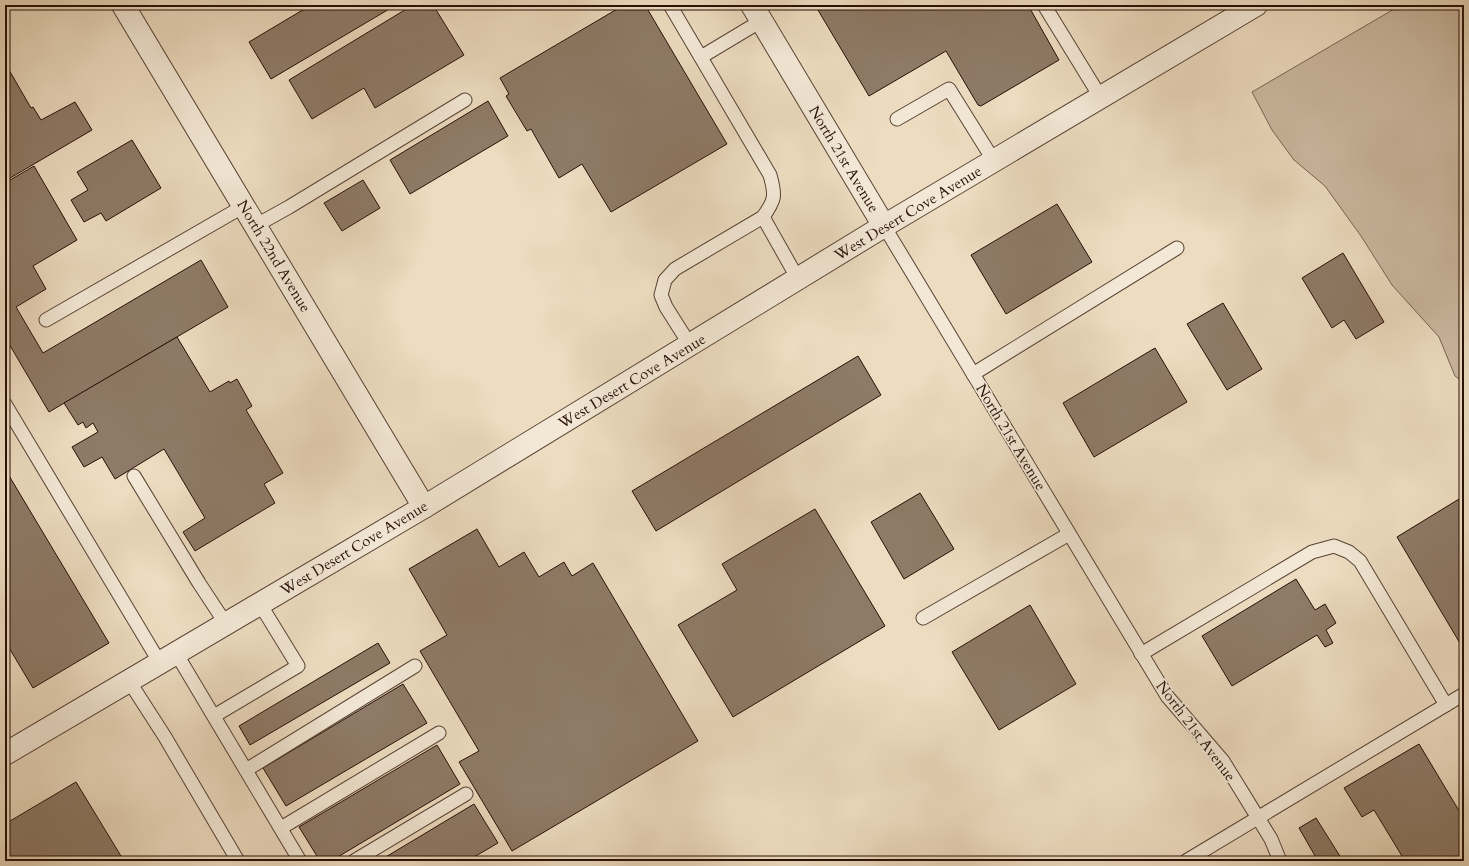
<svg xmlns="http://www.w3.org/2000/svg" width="1469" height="866" viewBox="0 0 1469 866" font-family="Cardo,serif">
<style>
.green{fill:#cbb9a1;stroke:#796454}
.building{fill:#8e7a67;stroke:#270f07}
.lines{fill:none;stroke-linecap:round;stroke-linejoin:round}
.service-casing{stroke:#584235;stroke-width:15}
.minor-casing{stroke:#584235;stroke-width:24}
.service{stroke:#f3e8d6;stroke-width:13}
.minor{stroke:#f3e8d6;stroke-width:22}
.labels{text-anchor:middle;stroke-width:3.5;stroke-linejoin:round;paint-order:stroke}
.street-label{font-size:15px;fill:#270f07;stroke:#f3e8d6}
</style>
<rect width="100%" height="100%" fill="#eddcc0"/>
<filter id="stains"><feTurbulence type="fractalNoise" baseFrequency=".005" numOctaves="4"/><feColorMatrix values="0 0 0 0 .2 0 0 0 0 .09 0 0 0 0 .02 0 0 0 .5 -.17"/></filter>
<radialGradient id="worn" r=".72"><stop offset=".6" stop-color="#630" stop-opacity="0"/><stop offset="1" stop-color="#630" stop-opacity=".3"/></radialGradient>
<polygon class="green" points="1401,5 1464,5 1464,383 1455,376 1439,337 1392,285 1361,236 1325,186 1294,160 1272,130 1252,92"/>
<g class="building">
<polygon points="311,5 396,5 271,79 249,42"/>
<polygon points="413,5 433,5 464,55 375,108 364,88 312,119 289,80"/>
<polygon points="624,5 645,5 727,144 611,212 582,164 559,178 531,129 527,131 506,96 509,94 500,78"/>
<polygon points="815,5 1028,5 1059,60 981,106 978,105 946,51 869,96"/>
<polygon points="5,63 31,108 33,107 41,120 75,102 92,130 5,181"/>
<polygon points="488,101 508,136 410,194 390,160"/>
<polygon points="132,140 161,188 106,221 101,213 84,222 71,200 88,190 77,172"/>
<polygon points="34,166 77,240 33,266 46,289 16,307 43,353 201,260 228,307 49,412 5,337 5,183"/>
<polygon points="363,180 380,208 342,231 324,203"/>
<polygon points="1057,204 1092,262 1006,314 971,255"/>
<polygon points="1343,253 1384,322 1356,339 1344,320 1332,328 1302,278"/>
<polygon points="1223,303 1262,369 1227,390 1187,324"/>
<polygon points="177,337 210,392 229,381 230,383 237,379 252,406 246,410 283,473 264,484 275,503 195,551 183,532 205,518 164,449 115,479 102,457 84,467 72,447 98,432 93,423 86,428 83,422 78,425 64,403"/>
<polygon points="1155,348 1187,402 1094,457 1063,403"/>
<polygon points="858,356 881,395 656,531 632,491"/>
<polygon points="5,469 109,643 33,688 5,641"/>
<polygon points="920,493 954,549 904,579 871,522"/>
<polygon points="1464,496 1464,650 1397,537"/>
<polygon points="815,509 885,626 733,717 678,625 737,590 722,564"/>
<polygon points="477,529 499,567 524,552 539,577 564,562 572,576 593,563 698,741 512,851 459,762 479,751 420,651 447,635 409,569"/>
<polygon points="1296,579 1315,610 1325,604 1336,623 1326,630 1333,643 1325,647 1317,635 1232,686 1202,636"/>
<polygon points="1030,605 1076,684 999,730 952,652"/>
<polygon points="378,643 390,663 250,745 239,726"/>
<polygon points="403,684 427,723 286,806 263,768"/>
<polygon points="1419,744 1464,819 1464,861 1405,861 1374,810 1362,817 1344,788"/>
<polygon points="437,745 460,784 331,861 320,861 299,827"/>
<polygon points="76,782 124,861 5,861 5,824"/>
<polygon points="474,804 498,843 467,861 379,861"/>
<polygon points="1316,818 1343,861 1318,861 1299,828"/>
</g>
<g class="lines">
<g class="service-casing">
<g id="service">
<path d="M670 5 770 175C776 196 775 200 763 217L675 269 665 280 661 295 666 307 690 345"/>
<polyline points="1044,5 1101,98"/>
<polyline points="701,57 761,21"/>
<polyline points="897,119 949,89 994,161"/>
<polyline points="763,217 798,279"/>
<polyline points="255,226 289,207 465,100"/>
<polyline points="884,226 1167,696 1223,761 1271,839 1280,861"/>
<polyline points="46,320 244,206"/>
<polyline points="973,374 1177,248"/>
<polyline points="5,404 160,663"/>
<polyline points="134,476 199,583 226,624"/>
<polyline points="923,618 1069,534"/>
<polyline points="176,653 300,861"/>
<polyline points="1141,654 1312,552 1334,546 1349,552 1360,561 1446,705"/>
<polyline points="129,681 165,737 238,861"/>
<polyline points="214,716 298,666 260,604"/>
<polyline points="246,770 415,666"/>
<polyline points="281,828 439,733"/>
<polyline points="354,861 466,794"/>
<polyline points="1186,861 1464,694"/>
</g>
</g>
<g class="minor-casing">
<g id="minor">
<polyline points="123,5 424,507"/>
<polyline points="752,5 884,226"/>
<polyline points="5,754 424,507 884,226 1256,5"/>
</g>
</g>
<use href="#service" class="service"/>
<use href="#minor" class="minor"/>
</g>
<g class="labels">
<g class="street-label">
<text transform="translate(844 159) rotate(59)" y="5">North 21st Avenue</text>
<text transform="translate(908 213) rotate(-31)" y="5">West Desert Cove Avenue</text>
<text transform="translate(274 256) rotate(59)" y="5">North 22nd Avenue</text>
<text transform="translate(632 381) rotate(-31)" y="5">West Desert Cove Avenue</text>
<text transform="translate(1011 437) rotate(59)" y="5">North 21st Avenue</text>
<text transform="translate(354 548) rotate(-31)" y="5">West Desert Cove Avenue</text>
<text transform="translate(1196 731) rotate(53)" y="5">North 21st Avenue</text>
</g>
</g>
<rect width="1469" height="866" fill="none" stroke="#eddcc0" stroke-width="20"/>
<rect x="6" y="6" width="1457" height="854" fill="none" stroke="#270f07" stroke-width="2"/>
<rect x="10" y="10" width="1449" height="846" fill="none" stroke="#270f07"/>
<rect width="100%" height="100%" filter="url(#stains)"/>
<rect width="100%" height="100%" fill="url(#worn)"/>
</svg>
